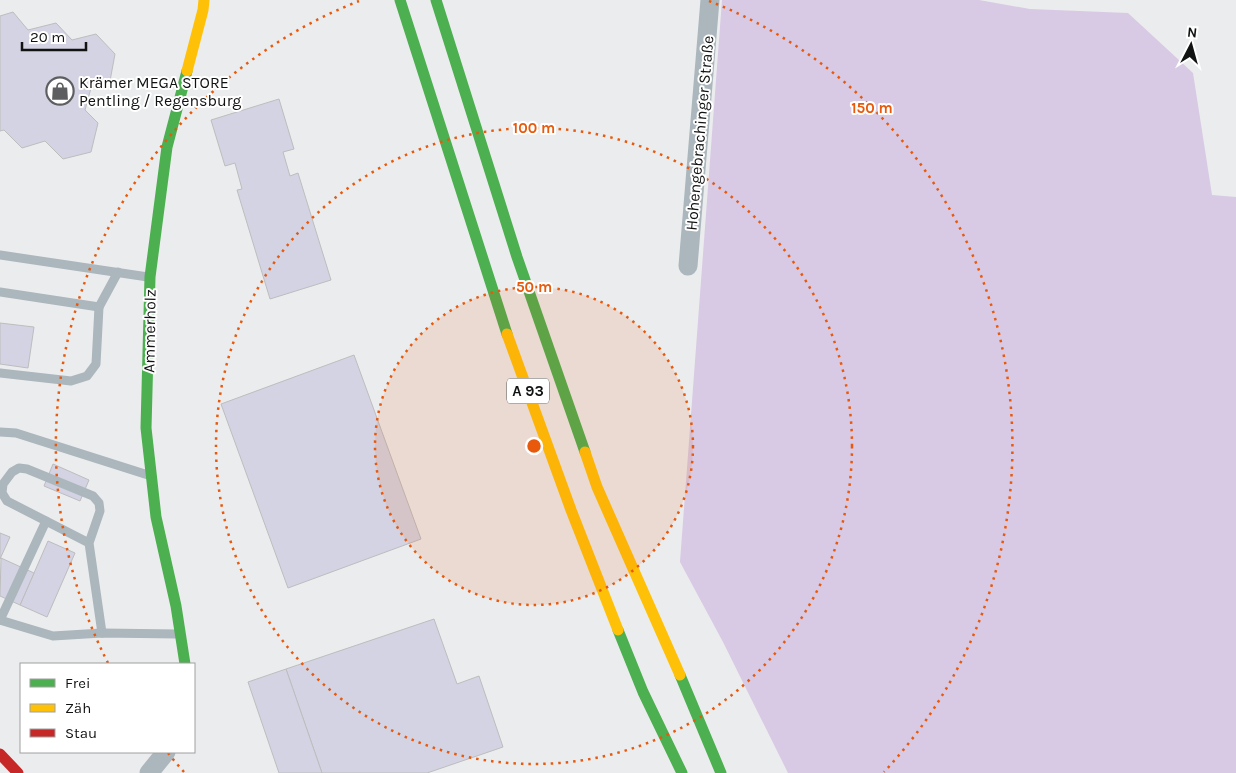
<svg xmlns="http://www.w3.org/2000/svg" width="1236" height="773" viewBox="0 0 1236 773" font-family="Karla,sans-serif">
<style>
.green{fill:#d8c9e4}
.building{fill:#d3d3e3;stroke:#bdbdbe}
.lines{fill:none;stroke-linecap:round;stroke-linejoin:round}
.lane{stroke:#abb6bd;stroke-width:9}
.street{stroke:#abb6bd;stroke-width:19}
.fast{stroke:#4caf50;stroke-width:11}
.slow{stroke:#ffc107;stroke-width:11}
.jam{stroke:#c62828;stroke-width:11}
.ring{fill:none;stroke:#e8590c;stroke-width:2.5;stroke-dasharray:2.5 5}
.labels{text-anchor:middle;stroke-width:4;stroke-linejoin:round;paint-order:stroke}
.shield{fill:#fff;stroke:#585959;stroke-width:1}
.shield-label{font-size:15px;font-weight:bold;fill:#111212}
.poi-label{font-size:16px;fill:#111212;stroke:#fff;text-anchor:start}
.street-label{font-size:16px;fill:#111212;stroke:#fff}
.centre{fill:#e8590c;stroke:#fff;stroke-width:2.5}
.ring-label{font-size:15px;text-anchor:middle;font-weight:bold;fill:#e8590c;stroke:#fff;stroke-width:4;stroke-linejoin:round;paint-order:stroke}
</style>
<rect width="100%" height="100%" fill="#ebeced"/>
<polygon class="green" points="722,0 979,0 1030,9 1128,13 1193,73 1212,195 1236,197 1236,773 788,773 723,642 680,562"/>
<g class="building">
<polygon points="13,12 28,30 56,23 72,40 96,34 115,54 110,81 91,88 85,110 98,123 91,152 63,159 45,141 22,148 4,130 0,131 0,16"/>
<polygon points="279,99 294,149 283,152 290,176 298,173 331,280 270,299 237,190 242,189 235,163 225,166 211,120"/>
<polygon points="0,323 34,327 28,368 0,364"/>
<polygon points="354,355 421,539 288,588 221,404"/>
<polygon points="53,464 89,480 80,501 44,486"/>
<polygon points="0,533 10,537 0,559"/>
<polygon points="48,541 75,553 47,617 20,605"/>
<polygon points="1,558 34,573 20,605 0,596"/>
<polygon points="434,619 457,684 479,676 503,747 427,773 322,773 286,669"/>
<polygon points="286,669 322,773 279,773 248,682"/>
</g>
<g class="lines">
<g class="lane">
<polyline points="0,255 148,277"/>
<polyline points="0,292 99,307 118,272"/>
<polyline points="0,373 71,381 87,376 96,364 99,307"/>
<polyline points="0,432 16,433 148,475"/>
<polyline points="89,543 7,501 2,493 3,484 12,472 19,468 27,469 93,496 99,503 100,511 89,543 102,633"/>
<polyline points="0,620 53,636 102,633 178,634"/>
<polyline points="0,620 46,521"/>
</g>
<g class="street">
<polyline points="688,266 710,0"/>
<polyline points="149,773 166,752"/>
</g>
<g class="fast">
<polyline points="400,0 507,334"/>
<polyline points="436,0 517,257 585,452"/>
<polyline points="618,630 643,692 682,773"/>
<polyline points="185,664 176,606 156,517 146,428 150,277 167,147 187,71"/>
<polyline points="680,675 721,773"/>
</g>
<g class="slow">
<polyline points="187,71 203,10 204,0"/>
<polyline points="507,334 571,510 618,630"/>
<polyline points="585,452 597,487 680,675"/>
</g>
<polyline class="jam" points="0,754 18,773"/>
</g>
<circle cx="534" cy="446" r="159" fill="#e8590c" fill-opacity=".12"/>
<g class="ring">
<circle cx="534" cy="446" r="159"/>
<circle cx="534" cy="446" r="318"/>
<path d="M184 772A478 478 0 0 1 168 753M108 663A478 478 0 0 1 359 1M709 1A478 478 0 0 1 884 772"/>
</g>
<defs>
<g id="shop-ring" transform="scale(1.4375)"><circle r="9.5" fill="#fff" stroke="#5d5e5f" stroke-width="1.5"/><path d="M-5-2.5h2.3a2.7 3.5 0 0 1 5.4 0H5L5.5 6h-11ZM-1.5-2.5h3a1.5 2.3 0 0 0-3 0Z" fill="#5d5e5f"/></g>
</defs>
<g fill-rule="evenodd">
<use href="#shop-ring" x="60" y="91"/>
</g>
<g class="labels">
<rect class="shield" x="507" y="378.5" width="42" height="25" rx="4"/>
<g class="shield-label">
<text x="528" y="396">A 93</text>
</g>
<g class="poi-label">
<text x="79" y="88">Krämer MEGA STORE<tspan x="79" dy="18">Pentling / Regensburg</tspan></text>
</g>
<g class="street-label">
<text transform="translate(699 133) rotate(-85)" y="6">Hohengebrachinger Straße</text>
<text transform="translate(149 331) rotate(-89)" y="6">Ammerholz</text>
</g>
</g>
<circle cx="534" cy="446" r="8" class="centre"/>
<g class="ring-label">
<text x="872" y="113">150 m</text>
<text x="534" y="133">100 m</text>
<text x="534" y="292">50 m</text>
</g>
<rect x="20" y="663" width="175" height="90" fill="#ffffff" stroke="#a0a0a0"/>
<rect x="30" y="679" width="25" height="8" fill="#4caf50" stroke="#a0a0a0"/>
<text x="65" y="688" font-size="15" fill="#111212">Frei</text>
<rect x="30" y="704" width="25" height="8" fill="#ffc107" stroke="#a0a0a0"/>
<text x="65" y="713" font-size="15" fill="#111212">Zäh</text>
<rect x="30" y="729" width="25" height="8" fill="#c62828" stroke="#a0a0a0"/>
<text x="65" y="738" font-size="15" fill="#111212">Stau</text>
<g transform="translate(1191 45) rotate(6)" stroke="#ffffff" stroke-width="4" paint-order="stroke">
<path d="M0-4L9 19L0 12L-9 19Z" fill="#111212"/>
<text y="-8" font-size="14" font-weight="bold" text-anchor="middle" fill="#111212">N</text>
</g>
<path d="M22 42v8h64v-8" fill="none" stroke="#111212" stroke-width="2.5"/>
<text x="30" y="42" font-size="15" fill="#111212" stroke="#ffffff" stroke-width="4" paint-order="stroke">20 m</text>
</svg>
